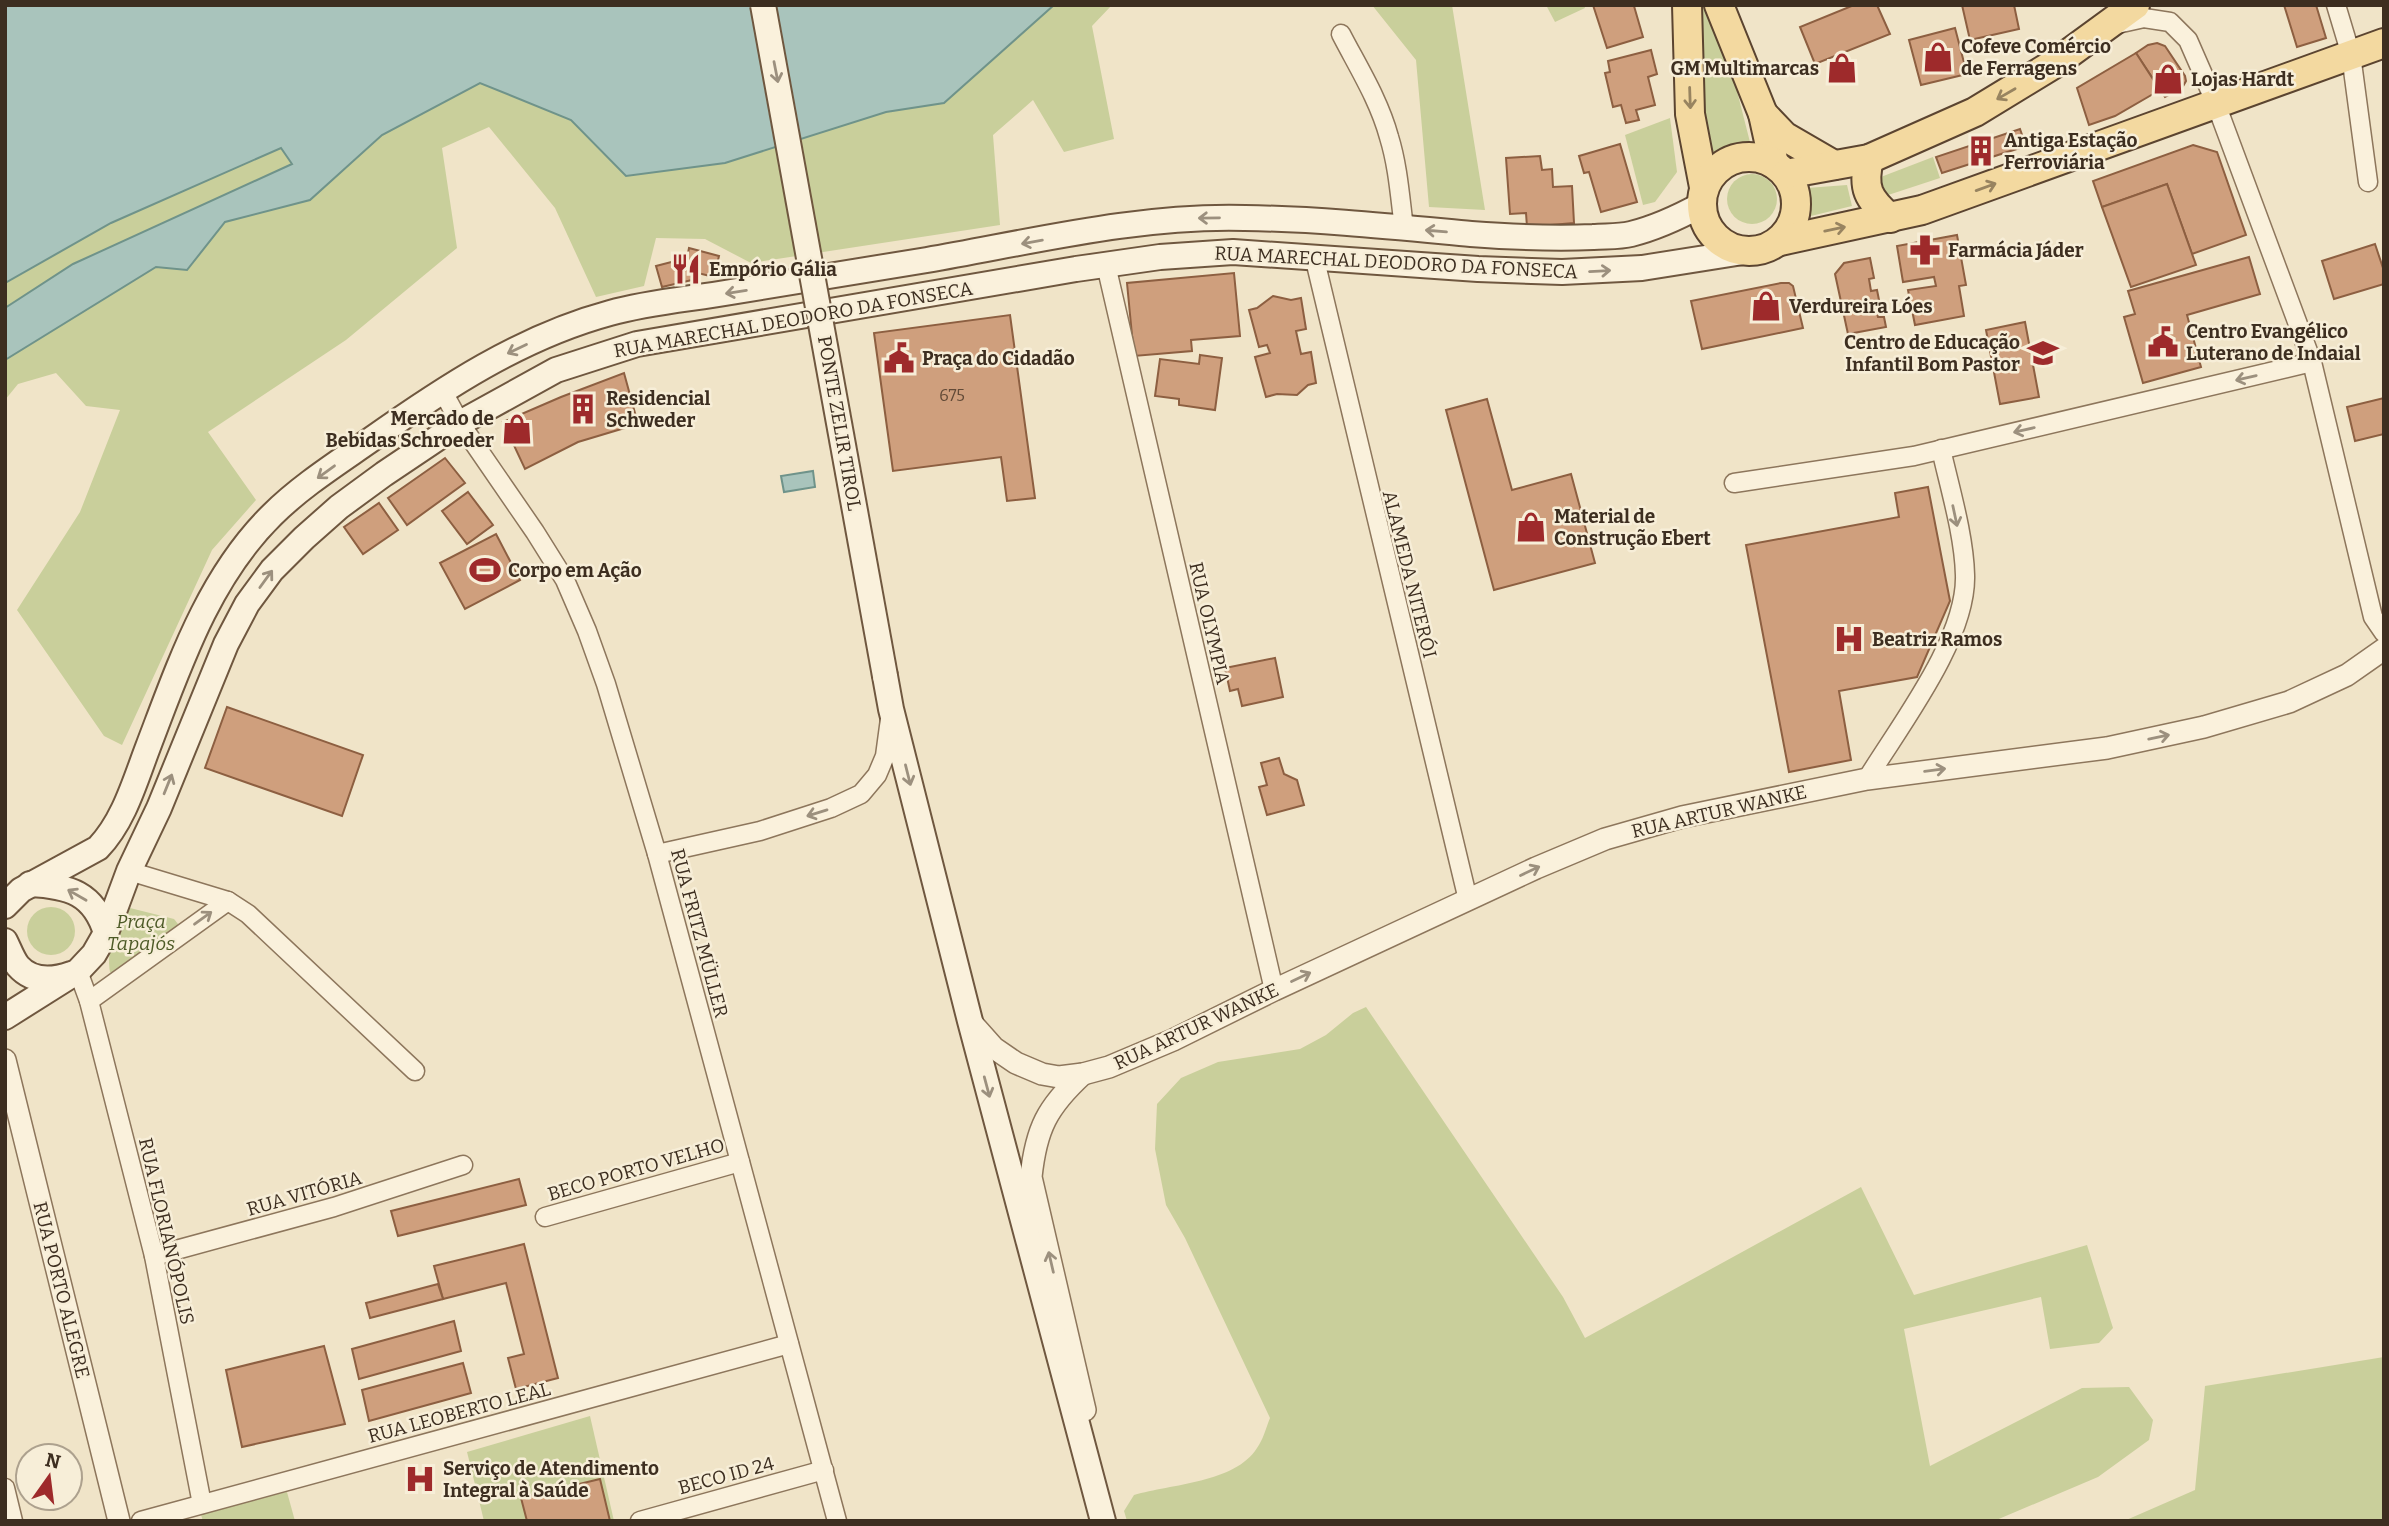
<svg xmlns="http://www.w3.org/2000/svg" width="2389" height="1526" viewBox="0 0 2389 1526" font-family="Bitter,serif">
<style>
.green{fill:#c9cf9b}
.water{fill:#a9c4bc;stroke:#6f938a;stroke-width:2}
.building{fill:#cf9f7d;stroke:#8d5f41;stroke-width:2}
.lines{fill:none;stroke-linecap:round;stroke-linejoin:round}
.minor-casing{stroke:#8d765c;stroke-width:21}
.tertiary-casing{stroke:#8d765c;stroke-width:24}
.secondary-casing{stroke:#6f573f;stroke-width:28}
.primary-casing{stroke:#5b4430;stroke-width:32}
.minor{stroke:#faf1dc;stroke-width:18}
.tertiary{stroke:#faf1dc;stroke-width:21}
.secondary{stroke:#faf1dc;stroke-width:24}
.primary{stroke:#f3d9a0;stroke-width:28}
.secondary-bridge-casing{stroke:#6f573f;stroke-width:28;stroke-linecap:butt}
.secondary-bridge{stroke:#faf1dc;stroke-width:24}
.oneway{stroke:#9c907e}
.oneway2{stroke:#988460}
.labels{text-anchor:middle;stroke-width:5;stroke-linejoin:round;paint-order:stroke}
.number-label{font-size:16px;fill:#624a37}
.poi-label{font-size:19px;font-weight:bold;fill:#3d2e20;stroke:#f7eed8;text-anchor:start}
.street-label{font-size:19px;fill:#3d2e20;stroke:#f7eed8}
.park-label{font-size:19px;font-style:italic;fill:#4d5a26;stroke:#f7eed8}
</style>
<rect width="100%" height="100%" fill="#f0e4c8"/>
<g class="green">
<polygon points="1054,5 1112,5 1092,26 1114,139 1064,152 1033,100 993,135 1000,225 751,263 705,239 656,238 644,286 596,297 555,208 489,127 442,148 457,248 346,340 208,432 256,500 212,550 122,745 104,736 17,610 80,512 120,410 86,406 56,373 18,384 5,400 5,360 156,267 187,270 225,222 310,200 382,135 480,83 571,120 627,175 725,163 886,112 944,103"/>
<polygon points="1372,5 1452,5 1485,210 1429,207 1416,60"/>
<polygon points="1546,5 1584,5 1585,8 1555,22"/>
<path d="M1695 5H1709L1724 40 1752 150C1737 150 1724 153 1712 162L1704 126Z"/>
<polygon points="1670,118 1677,172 1655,202 1643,205 1625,135"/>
<polygon points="282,147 293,164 73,264 5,308 5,283 111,223"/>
<polygon points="1933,157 1940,178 1879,198 1873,180"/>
<circle cx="1752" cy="199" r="25"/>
<polygon points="1847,185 1852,206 1811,216 1807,188"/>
<circle cx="51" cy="931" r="24"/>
<path d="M130 908 174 919 178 924 176 930 115 976 110 972C106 952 115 921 130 908Z"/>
<path d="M1366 1007 1563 1297 1585 1338 1861 1187 1914 1295 2087 1245 2113 1328 2099 1343 2050 1349 2041 1297 1904 1329 1930 1466 2082 1388 2129 1387 2153 1420 2149 1440 2098 1477 1994 1521H1127L1124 1511 1134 1495C1171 1484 1235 1483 1257 1448 1263 1440 1266 1428 1270 1418L1185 1238 1166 1205 1155 1149 1157 1104 1181 1078 1218 1062 1300 1049 1326 1035 1353 1013Z"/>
<polygon points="2384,1357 2384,1521 2124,1521 2195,1490 2205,1386"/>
<polygon points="590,1416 614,1521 484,1521 467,1452"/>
<polygon points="287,1492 295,1521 203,1521 200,1512"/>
</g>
<g class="water">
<polygon points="5,5 1054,5 944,103 886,112 725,163 626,176 571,120 480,83 382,135 310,200 225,222 187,270 156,267 5,360 5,308 73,264 292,164 281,148 111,223 5,283"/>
<polygon points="813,471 815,487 784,492 781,476"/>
</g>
<g class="building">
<polygon points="1593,5 1636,5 1634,6 1643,37 1607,48"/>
<polygon points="1854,5 1877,5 1890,34 1815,64 1800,27"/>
<polygon points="1962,5 2014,5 2019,29 1970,40"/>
<polygon points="2284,5 2316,5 2326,38 2297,47"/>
<polygon points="1955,28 1967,74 1921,85 1909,40"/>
<polygon points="2157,43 2165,46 2185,76 2186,81 2182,88 2165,97 2136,53 2148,45"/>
<polygon points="1651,50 1657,74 1648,77 1655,105 1636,110 1639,120 1626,123 1621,105 1613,107 1605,73 1610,72 1608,61"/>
<polygon points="2136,53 2160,90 2115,116 2089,125 2077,88"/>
<polygon points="2020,129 2026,146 1942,173 1936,157"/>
<polygon points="1620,144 1637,202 1601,212 1589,172 1584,173 1579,156"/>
<polygon points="2193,145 2217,152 2246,235 2192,254 2167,184 2102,207 2093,181"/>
<polygon points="1540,156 1542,170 1552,169 1553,187 1572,186 1574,223 1527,227 1526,213 1510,214 1506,158"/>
<polygon points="2167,184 2196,265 2131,287 2102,207"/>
<polygon points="1957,235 1966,285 1959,286 1964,316 1915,325 1908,290 1936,286 1934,277 1903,282 1897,246"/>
<polygon points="2375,244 2384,271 2384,284 2334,299 2322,261"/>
<polygon points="689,248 719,256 714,277 690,271 692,280 662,287 656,266 687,258"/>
<polygon points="2249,257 2260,294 2187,315 2201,367 2143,383 2124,317 2135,314 2128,291"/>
<polygon points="1870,258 1874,278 1869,279 1871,291 1877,290 1879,300 1874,301 1878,317 1884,317 1886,327 1848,334 1835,274 1844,263"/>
<polygon points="1234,273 1240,336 1191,340 1192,351 1134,356 1127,283"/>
<polygon points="1781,283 1789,283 1793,286 1803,328 1702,349 1691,301"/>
<polygon points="1273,296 1291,300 1301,298 1306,329 1296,331 1301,354 1311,352 1316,383 1308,385 1297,395 1277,394 1266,397 1255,357 1270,353 1267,345 1259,347 1249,310 1257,308"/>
<polygon points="1010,315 1035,498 1007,501 1001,457 893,471 874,333"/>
<polygon points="2025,322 2039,397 2000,404 1986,330"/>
<polygon points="1200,355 1222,358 1215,410 1179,405 1179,399 1155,396 1160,359 1199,364"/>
<polygon points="624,373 638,424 578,442 525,469 503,422 561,397"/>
<polygon points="2384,398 2384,434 2355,441 2347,407"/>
<polygon points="1487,399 1512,490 1571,474 1595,563 1494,590 1446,410"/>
<polygon points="445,458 465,483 407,525 388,498"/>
<polygon points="1928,487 1950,601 1917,677 1839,691 1851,760 1789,772 1746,545 1899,517 1895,493"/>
<polygon points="468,492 493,525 467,544 442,511"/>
<polygon points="379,503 398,530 363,554 344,527"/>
<polygon points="496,534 520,580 465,609 440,563"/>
<polygon points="1275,658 1283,697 1242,706 1238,689 1230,691 1225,668"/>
<polygon points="227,707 363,755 342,816 205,768"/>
<polygon points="1279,758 1284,774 1297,780 1304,805 1267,815 1259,787 1267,785 1261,763"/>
<polygon points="519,1179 526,1205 398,1236 391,1211"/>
<polygon points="524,1244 558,1378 516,1389 508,1358 524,1354 506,1283 443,1299 434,1266"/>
<polygon points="438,1284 443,1299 370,1318 366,1303"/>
<polygon points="454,1321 461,1351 359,1379 352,1349"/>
<polygon points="324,1346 345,1424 242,1447 226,1370"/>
<polygon points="463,1363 471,1393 369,1421 362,1390"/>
<polygon points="600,1479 610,1521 527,1521 521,1498"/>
</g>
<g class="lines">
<g class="minor-casing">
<g id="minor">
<polyline points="2336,5 2351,55 2368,182"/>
<polyline points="2117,24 2144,18 2170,22 2188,40 2216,104 2312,362 2373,617 2384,633"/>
<path d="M1341 34C1358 67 1379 100 1389 137 1398 166 1400 197 1404 228"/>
<polyline points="1314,256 1468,900"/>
<polyline points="1106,265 1274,990"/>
<polyline points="442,390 460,423 535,532 565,580 587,631 606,684 657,854 837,1521"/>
<polyline points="1734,483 1914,456 2312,362"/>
<path d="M1867 779C1900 725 1967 639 1965 575 1964 535 1950 489 1941 449"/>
<polyline points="657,854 760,831 831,808 861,794 877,775 885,756 890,719"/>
<polyline points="129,871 228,901 248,914 415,1071"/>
<polyline points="78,971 89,1001 154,1256 202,1504"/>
<polyline points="89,1001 228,901"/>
<polyline points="545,1217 740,1162"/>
<polyline points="154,1256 334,1207 463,1165"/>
<polyline points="5,1488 13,1521"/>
<polyline points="141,1521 789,1344"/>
<polyline points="640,1521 824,1470"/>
</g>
</g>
<g class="tertiary-casing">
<g id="tertiary">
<polyline points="970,1021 994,1048 1016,1063 1042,1074 1059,1077 1083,1074 1109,1067 1173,1040 1274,990 1536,868 1605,839 1682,817 1867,779 2107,748 2204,727 2289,702 2347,675 2384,649"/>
<polyline points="5,1060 119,1521"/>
<path d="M1083 1074C1047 1107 1036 1129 1031 1177L1085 1410"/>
</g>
</g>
<g class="secondary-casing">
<g id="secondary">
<polyline points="885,676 891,709 970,1021 1103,1521"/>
<path d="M30 884C69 886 94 893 106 933"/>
<path d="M5 906 21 890 98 848C124 821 135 781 148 747 179 666 208 578 272 515 300 487 336 464 369 441 444 388 521 337 610 313 649 302 691 299 731 292 796 282 861 271 927 260 1031 242 1138 215 1245 218 1320 219 1396 227 1471 234 1512 237 1552 239 1593 237 1606 236 1619 237 1631 234 1655 228 1679 217 1701 205"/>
<path d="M5 941C9 949 13 960 18 966 33 983 54 980 71 974"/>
<polyline points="5,1017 78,971 94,954 106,933 129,871 159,808 226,644 247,604 272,570 304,538 339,507 384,474 460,423 556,370 637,344 1076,269 1160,257 1233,252 1478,269 1562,272 1642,268 1743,252"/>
</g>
</g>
<g class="primary-casing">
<g id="primary">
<polyline points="1687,5 1690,114 1704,187"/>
<polyline points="1719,5 1763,114 1774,164"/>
<polyline points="1763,114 1784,136 1834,165"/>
<circle cx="1749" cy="204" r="47"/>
<path d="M1869 159C1862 188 1868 199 1890 218"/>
<polyline points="1786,174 1869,159 1975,112 2057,62 2135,5"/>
<polyline points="1780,241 1922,210 2384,43"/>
</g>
</g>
<use href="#minor" class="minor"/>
<use href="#tertiary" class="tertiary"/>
<use href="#secondary" class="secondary"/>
<use href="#primary" class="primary"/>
<g class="secondary-bridge-casing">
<polyline id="secondary-bridge" points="763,5 885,676"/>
</g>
<use href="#secondary-bridge" class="secondary-bridge"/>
</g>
<defs><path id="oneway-shaft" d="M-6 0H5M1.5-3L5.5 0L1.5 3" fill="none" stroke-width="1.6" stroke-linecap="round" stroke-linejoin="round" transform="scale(1.75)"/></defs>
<g class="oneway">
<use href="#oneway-shaft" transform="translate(776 72) rotate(79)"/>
<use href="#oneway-shaft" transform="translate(1209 218) rotate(179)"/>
<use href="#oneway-shaft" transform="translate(1436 231) rotate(-175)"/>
<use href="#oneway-shaft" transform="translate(1032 242) rotate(170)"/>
<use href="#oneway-shaft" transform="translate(1600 271) rotate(-3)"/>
<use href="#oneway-shaft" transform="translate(736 292) rotate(171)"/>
<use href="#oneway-shaft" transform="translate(517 349) rotate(154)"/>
<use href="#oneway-shaft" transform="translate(2246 378) rotate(167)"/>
<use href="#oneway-shaft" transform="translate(2024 430) rotate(167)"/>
<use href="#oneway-shaft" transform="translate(326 472) rotate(144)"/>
<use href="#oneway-shaft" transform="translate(1955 516) rotate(78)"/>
<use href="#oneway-shaft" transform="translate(266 579) rotate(-54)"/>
<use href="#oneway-shaft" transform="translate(2159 737) rotate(-12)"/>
<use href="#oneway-shaft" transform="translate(1935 770) rotate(-7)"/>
<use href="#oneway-shaft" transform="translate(908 775) rotate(76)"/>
<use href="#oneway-shaft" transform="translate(168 784) rotate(-68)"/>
<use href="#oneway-shaft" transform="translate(817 813) rotate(163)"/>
<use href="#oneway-shaft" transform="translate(1530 871) rotate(-25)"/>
<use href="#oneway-shaft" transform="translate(77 895) rotate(-150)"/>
<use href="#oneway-shaft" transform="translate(203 918) rotate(-36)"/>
<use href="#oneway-shaft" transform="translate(1301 977) rotate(-25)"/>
<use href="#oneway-shaft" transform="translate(987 1087) rotate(75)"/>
<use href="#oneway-shaft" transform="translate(1051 1262) rotate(-103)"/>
</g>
<g class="oneway2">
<use href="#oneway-shaft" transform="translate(2006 94) rotate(150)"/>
<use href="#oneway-shaft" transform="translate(1690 98) rotate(88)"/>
<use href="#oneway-shaft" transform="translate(1986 187) rotate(-20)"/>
<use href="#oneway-shaft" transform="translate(1835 229) rotate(-12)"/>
</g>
<defs>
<g id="shop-bare" transform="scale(2.415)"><path d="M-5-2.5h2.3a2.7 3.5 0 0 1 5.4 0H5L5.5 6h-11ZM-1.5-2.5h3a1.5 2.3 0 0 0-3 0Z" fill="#9e2a2b" stroke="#f7eed8" stroke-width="2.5" paint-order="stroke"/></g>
<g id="building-bare" transform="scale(2.415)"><path d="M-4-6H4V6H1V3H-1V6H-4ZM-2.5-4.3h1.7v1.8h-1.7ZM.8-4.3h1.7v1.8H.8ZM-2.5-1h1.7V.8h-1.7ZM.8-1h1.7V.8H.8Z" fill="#9e2a2b" stroke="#f7eed8" stroke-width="2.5" paint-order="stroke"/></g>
<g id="pharmacy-bare" transform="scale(2.415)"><path d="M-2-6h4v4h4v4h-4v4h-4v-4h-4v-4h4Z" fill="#9e2a2b" stroke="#f7eed8" stroke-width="2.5" paint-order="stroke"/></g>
<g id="restaurant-bare" transform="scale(2.415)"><path d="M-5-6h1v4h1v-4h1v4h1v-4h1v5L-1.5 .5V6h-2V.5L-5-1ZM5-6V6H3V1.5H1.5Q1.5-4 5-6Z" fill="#9e2a2b" stroke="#f7eed8" stroke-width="2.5" paint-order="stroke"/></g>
<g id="civic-bare" transform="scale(2.415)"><path d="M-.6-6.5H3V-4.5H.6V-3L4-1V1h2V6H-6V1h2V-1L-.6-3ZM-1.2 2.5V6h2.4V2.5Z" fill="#9e2a2b" stroke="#f7eed8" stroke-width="2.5" paint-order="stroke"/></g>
<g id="school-bare" transform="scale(2.415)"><path d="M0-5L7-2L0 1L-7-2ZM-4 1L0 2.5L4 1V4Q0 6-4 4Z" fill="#9e2a2b" stroke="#f7eed8" stroke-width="2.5" paint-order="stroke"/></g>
<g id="stadium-bare" transform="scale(2.415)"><path d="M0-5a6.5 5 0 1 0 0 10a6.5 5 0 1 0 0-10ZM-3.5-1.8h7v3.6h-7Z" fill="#9e2a2b" stroke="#f7eed8" stroke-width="2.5" paint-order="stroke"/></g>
<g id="hospital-bare" transform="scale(2.415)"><path d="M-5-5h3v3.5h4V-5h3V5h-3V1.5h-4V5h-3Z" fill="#9e2a2b" stroke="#f7eed8" stroke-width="2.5" paint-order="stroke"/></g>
</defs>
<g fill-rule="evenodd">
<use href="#shop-bare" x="1938" y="57"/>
<use href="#shop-bare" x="1842" y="68"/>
<use href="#shop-bare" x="2168" y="79"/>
<use href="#building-bare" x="1981" y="151"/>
<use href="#pharmacy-bare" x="1925" y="250"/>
<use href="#restaurant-bare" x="686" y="269"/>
<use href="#shop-bare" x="1766" y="306"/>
<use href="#civic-bare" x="2163" y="342"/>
<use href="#school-bare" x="2043" y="353"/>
<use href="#civic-bare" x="899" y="358"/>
<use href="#building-bare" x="583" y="409"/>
<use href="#shop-bare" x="517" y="429"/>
<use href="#shop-bare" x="1531" y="527"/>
<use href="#stadium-bare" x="485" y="570"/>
<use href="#hospital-bare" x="1849" y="639"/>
<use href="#hospital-bare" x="420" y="1479"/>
</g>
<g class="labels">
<g class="number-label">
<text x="952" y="401">675</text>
</g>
<g class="poi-label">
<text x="1961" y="53">Cofeve Comércio<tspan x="1961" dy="22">de Ferragens</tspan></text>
<text x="1819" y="75" text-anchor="end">GM Multimarcas</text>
<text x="2191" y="86">Lojas Hardt</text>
<text x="2004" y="147">Antiga Estação<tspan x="2004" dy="22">Ferroviária</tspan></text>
<text x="1948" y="257">Farmácia Jáder</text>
<text x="709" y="276">Empório Gália</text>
<text x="1789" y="313">Verdureira Lóes</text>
<text x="2186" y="338">Centro Evangélico<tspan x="2186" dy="22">Luterano de Indaial</tspan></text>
<text x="2020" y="349" text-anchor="end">Centro de Educação<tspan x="2020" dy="22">Infantil Bom Pastor</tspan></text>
<text x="922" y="365">Praça do Cidadão</text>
<text x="606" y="405">Residencial<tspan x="606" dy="22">Schweder</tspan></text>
<text x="494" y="425" text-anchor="end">Mercado de<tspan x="494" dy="22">Bebidas Schroeder</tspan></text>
<text x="1554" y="523">Material de<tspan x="1554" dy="22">Construção Ebert</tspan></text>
<text x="508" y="577">Corpo em Ação</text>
<text x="1872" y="646">Beatriz Ramos</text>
<text x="443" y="1475">Serviço de Atendimento<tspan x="443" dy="22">Integral à Saúde</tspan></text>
</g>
<g class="street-label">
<text transform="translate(1396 262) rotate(3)" y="7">RUA MARECHAL DEODORO DA FONSECA</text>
<text transform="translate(793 319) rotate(-10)" y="7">RUA MARECHAL DEODORO DA FONSECA</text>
<text transform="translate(840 423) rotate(80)" y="7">PONTE ZELIR TIROL</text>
<text transform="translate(1410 574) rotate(76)" y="7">ALAMEDA NITERÓI</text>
<text transform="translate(1210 623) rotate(77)" y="7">RUA OLYMPIA</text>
<text transform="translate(1719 811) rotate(-13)" y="7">RUA ARTUR WANKE</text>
<text transform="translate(700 933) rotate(75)" y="7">RUA FRITZ MÜLLER</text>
<text transform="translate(1196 1026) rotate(-25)" y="7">RUA ARTUR WANKE</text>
<text transform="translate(636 1169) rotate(-16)" y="7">BECO PORTO VELHO</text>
<text transform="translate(304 1193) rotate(-16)" y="7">RUA VITÓRIA</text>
<text transform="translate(167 1231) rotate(77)" y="7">RUA FLORIANÓPOLIS</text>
<text transform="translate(62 1290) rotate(76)" y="7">RUA PORTO ALEGRE</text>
<text transform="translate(459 1412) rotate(-15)" y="7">RUA LEOBERTO LEAL</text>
<text transform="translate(726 1475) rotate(-15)" y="7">BECO ID 24</text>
</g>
<g class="park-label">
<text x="141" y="928">Praça<tspan x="141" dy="22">Tapajós</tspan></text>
</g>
</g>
<rect width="2389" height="1526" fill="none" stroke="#3d2e20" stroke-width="14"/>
<g transform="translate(49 1477) rotate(14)"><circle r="33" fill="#f7eed8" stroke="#ada18e" stroke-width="2"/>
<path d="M0-5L12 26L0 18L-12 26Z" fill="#9e2a2b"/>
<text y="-10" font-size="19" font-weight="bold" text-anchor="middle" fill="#3d2e20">N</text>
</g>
</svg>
